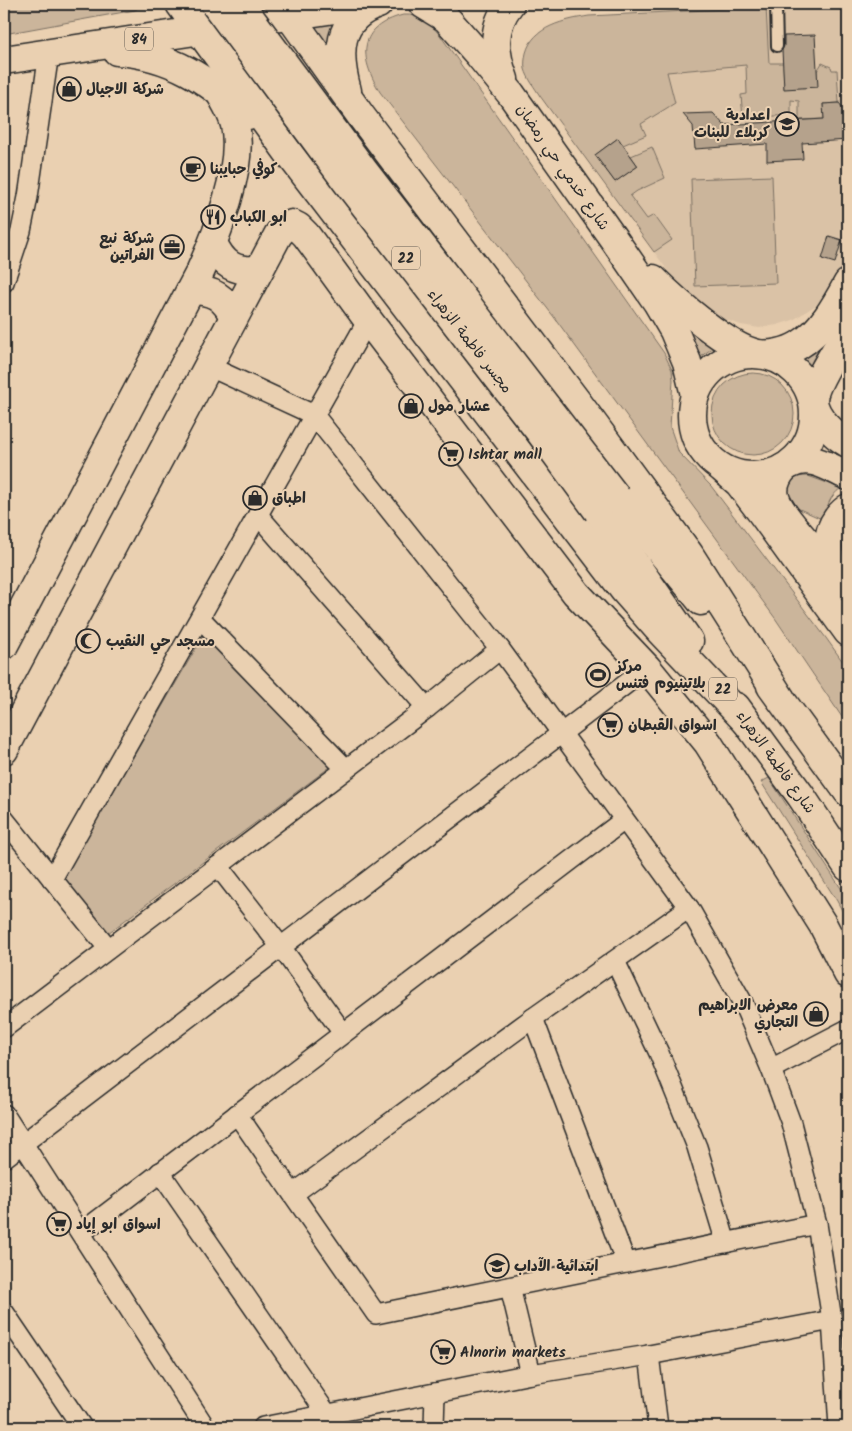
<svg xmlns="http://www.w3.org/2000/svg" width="852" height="1431" viewBox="0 0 852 1431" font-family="Kalam,'Playpen Sans Arabic',sans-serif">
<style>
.built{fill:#dac2a6}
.green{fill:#cbb59b;stroke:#7b7063}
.building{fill:#b5a28c;stroke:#2b2b2b}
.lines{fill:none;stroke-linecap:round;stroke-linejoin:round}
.lane-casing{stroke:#2b2b2b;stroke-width:14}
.street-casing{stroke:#2b2b2b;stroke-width:22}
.secondary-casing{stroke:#2b2b2b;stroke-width:31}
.primary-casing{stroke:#2b2b2b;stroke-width:31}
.highway-casing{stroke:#2b2b2b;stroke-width:31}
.lane{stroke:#ead0b1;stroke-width:10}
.street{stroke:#ead0b1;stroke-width:19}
.secondary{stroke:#ead0b1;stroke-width:28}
.primary{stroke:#ead0b1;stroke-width:28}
.highway{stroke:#ead0b1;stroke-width:28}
.highway-bridge-casing{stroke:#2b2b2b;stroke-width:31;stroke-linecap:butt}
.highway-bridge{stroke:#ead0b1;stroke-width:28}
.labels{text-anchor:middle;stroke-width:4;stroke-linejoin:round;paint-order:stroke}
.shield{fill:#ead0b1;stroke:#645c53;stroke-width:1}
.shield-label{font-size:14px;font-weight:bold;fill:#2b2b2b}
.poi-label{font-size:15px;font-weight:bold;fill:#2b2b2b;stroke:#ead0b1;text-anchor:start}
.street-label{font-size:15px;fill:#2b2b2b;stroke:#ead0b1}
</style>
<rect width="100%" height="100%" fill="#ead0b1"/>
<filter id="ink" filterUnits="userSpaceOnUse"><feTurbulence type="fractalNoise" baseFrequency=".02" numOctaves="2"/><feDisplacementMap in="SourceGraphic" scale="10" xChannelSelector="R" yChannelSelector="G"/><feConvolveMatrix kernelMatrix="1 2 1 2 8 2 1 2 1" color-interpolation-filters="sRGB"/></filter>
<g filter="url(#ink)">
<polygon class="built" points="848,4 848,251 843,267 831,289 816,305 793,320 777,325 759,328 741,325 723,319 710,313 679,286 540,96 531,82 525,69 525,57 529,46 535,36 558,23 573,19 589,16"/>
<g class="green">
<polygon points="4,4 145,4 135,10 4,34"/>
<path d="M766 7 769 63H783L784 88 817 87V71L822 63 831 67 832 70H837L839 103 823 104 824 119 799 120V101L791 100V115L743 118 741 95 747 94 746 65 667 72 675 103 641 124 646 135 623 145 618 138 595 155 615 182 638 166 631 156 652 147 665 178 637 191 630 196 647 219 654 215 672 240 654 252 540 96C535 88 528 79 525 69 524 64 525 58 526 53 533 26 565 20 589 16Z"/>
<path d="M403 15C422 14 428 22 440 35L664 353 672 370 673 380 670 427 679 453 711 486 826 638 848 669V726L775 618 554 317 380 92C359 57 357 27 403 15Z"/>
<polygon points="346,17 332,37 326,49 306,24"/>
<polygon points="772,176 776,283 695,286 691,179"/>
<path d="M845 183 848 184V228C841 214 843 198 845 183Z"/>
<polygon points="669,304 720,343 704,354 698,361"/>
<path d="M823 340 830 343 813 368C805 370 800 365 801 357Z"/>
<circle cx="753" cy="414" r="41"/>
<path d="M808 476 841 488C829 497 827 506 824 520L795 507 788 495V482L794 477Z"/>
<polygon points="203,636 330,767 108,933 62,880"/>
<polygon points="769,778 846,896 848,900 848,922 837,901 761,782"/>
</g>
<g class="building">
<polygon points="815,35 818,87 784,89 782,50 784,46 784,36"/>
<polygon points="839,103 848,114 848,140 802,143 803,159 767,161 767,144 695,149 693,126 683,114 713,113 724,125 824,119 823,104"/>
<polygon points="618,138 638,166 615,182 595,155"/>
<polygon points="829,236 842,240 835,263 822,259"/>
</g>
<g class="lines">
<g class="lane-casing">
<polyline id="lane" points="776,4 777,46"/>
</g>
<g class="street-casing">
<g id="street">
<polyline points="4,282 21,231 28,197 49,53"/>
<polyline points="208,366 314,415 500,649 689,908 743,1003 771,1069 791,1123 817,1224 832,1320 839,1427"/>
<polyline points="258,515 427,708"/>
<polyline points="200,618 346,769"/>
<polyline points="4,819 108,948"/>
<polyline points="218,866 281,947 343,1033"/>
<polyline points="52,879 368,320"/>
<polyline points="615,961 659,1053 697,1147 726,1243"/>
<polyline points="533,1018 626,1263"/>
<polyline points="4,1028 427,708 500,649"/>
<polyline points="771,1069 848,1029"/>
<polyline points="4,1114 205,1427"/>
<polyline points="237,1114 376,1314 817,1224"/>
<polyline points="4,1158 647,668"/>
<polyline points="160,1172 327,1414"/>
<polyline points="293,1194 533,1018 689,908"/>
<polyline points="81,1233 624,820"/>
<polyline points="510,1287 531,1374"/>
<polyline points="4,1312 82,1427"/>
<polyline points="649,1355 658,1427"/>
<polyline points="263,1427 531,1374 649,1355 832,1320"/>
<polyline points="434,1427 435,1393"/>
</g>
</g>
<g class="secondary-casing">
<g id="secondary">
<path d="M213 243C223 265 235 272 259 270"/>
<path d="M191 290C213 290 224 297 234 317"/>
<path d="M4 645 200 272C217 235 244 166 235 125 232 112 225 102 219 91"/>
<polyline points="4,750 278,235 283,229 292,224 298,227 306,235 368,320 576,593 647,668 708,743 823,925 848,974"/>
</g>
</g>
<g class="primary-casing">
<g id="primary">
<polyline points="423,4 446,18 479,55 511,94 615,241 657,302 674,331 687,362 695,395"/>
<path d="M504 79C494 53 491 27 510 4"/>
<path d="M653 279C675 301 729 349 758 354 770 356 788 352 799 345 821 332 836 305 848 283"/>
<path d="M848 330C839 346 814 383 813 399 813 416 834 435 848 443"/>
<circle cx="753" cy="415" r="61"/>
<path d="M791 464C809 453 831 468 848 476"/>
<path d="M784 468C777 476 772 485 775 497 780 518 830 567 846 585"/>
<polyline points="723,469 739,483 761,512 848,632"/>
<path d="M837 573C822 552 827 523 848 508"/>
</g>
</g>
<g class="highway-casing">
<g id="highway">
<polyline points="180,4 290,155 624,590 660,631 746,721"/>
<polyline points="281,4 361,116 578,403 689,554 781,699"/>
<polyline points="275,18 368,4"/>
<path d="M117 51C173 55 206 79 248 115"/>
<polyline points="4,60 215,28"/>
<path d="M347 91C337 54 336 18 378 4"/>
<polyline points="617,498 701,601"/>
<polyline points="598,511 689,641"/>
<polyline points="771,686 848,792"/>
<polyline points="736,707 801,796 848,867"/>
</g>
</g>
<use href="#lane" class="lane"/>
<use href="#street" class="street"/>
<use href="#secondary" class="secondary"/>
<use href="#primary" class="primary"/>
<use href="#highway" class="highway"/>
<g class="highway-bridge-casing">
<g id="highway-bridge">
<polyline points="215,4 346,181 540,432 598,511"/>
<polyline points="240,4 364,171 617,498"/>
</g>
</g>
<use href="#highway-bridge" class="highway-bridge"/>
</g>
</g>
<defs>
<g id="shop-ring" transform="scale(1.25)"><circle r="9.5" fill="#ead0b1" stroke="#2b2b2b" stroke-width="1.5"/><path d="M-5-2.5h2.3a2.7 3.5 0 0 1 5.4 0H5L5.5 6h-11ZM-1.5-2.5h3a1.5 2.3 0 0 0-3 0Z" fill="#2b2b2b"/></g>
<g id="school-ring" transform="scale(1.25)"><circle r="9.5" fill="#ead0b1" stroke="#2b2b2b" stroke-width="1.5"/><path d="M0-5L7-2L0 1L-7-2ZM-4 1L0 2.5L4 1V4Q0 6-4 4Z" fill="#2b2b2b"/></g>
<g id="cafe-ring" transform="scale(1.25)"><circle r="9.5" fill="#ead0b1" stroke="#2b2b2b" stroke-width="1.5"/><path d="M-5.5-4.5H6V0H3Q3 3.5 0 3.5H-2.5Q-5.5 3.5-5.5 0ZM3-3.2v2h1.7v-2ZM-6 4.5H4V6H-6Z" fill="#2b2b2b"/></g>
<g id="restaurant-ring" transform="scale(1.25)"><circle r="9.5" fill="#ead0b1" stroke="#2b2b2b" stroke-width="1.5"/><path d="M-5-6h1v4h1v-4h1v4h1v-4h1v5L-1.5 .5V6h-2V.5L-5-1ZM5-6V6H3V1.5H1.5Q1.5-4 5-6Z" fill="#2b2b2b"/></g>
<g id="office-ring" transform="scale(1.25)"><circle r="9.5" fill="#ead0b1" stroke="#2b2b2b" stroke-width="1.5"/><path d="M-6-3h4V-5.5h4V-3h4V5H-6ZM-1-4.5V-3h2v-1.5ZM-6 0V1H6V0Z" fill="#2b2b2b"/></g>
<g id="supermarket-ring" transform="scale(1.25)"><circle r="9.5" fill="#ead0b1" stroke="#2b2b2b" stroke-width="1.5"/><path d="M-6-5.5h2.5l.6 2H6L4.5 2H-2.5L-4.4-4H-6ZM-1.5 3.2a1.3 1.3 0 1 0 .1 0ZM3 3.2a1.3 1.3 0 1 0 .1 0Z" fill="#2b2b2b"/></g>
<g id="mosque-ring" transform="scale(1.25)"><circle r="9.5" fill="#ead0b1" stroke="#2b2b2b" stroke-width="1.5"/><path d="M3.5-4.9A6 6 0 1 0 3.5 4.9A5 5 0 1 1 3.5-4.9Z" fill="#2b2b2b"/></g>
<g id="stadium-ring" transform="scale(1.25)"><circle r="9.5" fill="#ead0b1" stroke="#2b2b2b" stroke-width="1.5"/><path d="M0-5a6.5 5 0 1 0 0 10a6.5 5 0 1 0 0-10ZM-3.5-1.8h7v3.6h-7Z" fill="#2b2b2b"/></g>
</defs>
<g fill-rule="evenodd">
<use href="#shop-ring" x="69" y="89"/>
<use href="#school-ring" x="787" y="124"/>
<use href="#cafe-ring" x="193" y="169"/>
<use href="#restaurant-ring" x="213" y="217"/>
<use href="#office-ring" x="172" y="247"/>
<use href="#shop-ring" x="411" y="406"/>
<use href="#supermarket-ring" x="451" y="454"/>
<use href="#shop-ring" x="255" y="498"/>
<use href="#mosque-ring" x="88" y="641"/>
<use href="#stadium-ring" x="598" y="675"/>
<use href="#supermarket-ring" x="610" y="725"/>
<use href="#shop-ring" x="816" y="1014"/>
<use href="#supermarket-ring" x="59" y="1224"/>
<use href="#school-ring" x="497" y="1266"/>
<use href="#supermarket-ring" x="443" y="1352"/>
</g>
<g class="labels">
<g class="shield">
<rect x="125" y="27.5" width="28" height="23" rx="4"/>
<rect x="392" y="246.5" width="28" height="23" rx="4"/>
<rect x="709" y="677.5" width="28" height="23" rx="4"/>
</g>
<g class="shield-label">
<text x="139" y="44">84</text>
<text x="406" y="263">22</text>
<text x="723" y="694">22</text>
</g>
<g class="poi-label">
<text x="86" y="94">شركة الاجيال</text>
<text x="770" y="120" text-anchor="end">اعدادية<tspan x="770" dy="17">كربلاء للبنات</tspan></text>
<text x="210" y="174">كوفي حبايبنا</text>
<text x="230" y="222">ابو الكباب</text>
<text x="154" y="243" text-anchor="end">شركة نبع<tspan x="154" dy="17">الفراتين</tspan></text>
<text x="428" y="411">عشار مول</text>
<text x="468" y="459">Ishtar mall</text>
<text x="272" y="503">اطباق</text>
<text x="106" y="646">مسجد حي النقيب</text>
<text x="616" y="671">مركز<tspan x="616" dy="17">بلاتينيوم فتنس</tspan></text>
<text x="628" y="730">اسواق القبطان</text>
<text x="798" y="1010" text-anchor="end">معرض الابراهيم<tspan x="798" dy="17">التجاري</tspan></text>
<text x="76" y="1229">اسواق ابو إياد</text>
<text x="514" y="1271">ابتدائية الآداب</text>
<text x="460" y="1357">Alnorin markets</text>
</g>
<g class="street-label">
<text transform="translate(563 167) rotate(55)" y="5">شارع خدمي حي رمضان</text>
<text transform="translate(470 341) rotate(52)" y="5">مجسر فاطمة الزهراء</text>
<text transform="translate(776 762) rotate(54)" y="5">شارع فاطمة الزهراء</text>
</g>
</g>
<rect width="852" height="1431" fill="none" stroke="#ead0b1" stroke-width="20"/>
<rect x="10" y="10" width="832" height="1411" fill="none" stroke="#2b2b2b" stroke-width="2" filter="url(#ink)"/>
</svg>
